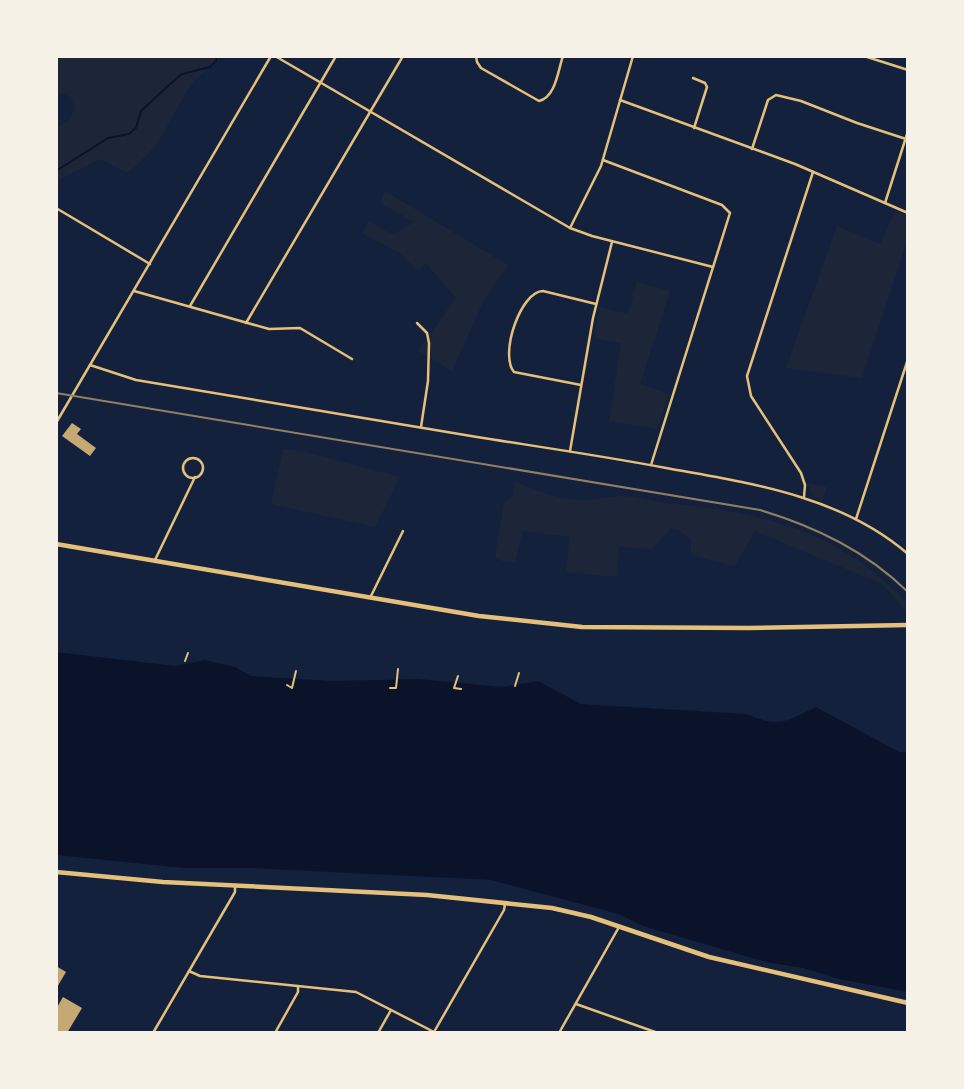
<svg xmlns="http://www.w3.org/2000/svg" width="964" height="1089" viewBox="0 0 964 1089" font-family="Inter,sans-serif">
<style>
.green{fill:#1d2539}
.water{fill:#0b132b}
.lines{fill:none;stroke-linecap:round;stroke-linejoin:round}
.stream{stroke:#0b132b;stroke-width:2}
.building{fill:#c6a872}
.path{stroke:#e5c07b;stroke-width:2}
.minor{stroke:#e5c07b;stroke-width:2.5}
.secondary{stroke:#e5c07b;stroke-width:4.5}
.primary{stroke:#e5c07b;stroke-width:4.5}
.rail{stroke:#918062;stroke-width:2}
</style>
<rect width="100%" height="100%" fill="#14213d"/>
<g class="green">
<path d="M56 56H220L212 68C188 75 171 126 155 146 147 156 136 165 127 173L100 159 57 181 56 127 69 121 75 108 71 97 56 92Z"/>
<polygon points="385,191 508,265 484,300 452,371 418,351 456,298 426,263 418,271 401,254 362,233 369,221 393,235 414,222 380,203"/>
<polygon points="895,211 908,216 908,238 862,378 786,368 837,226 880,244"/>
<polygon points="637,282 670,291 640,384 669,394 657,429 609,421 621,343 594,338 600,307 628,314"/>
<polygon points="283,449 302,451 400,477 375,527 271,504"/>
<path d="M515 482C537 490 559 500 582 500 597 501 610 495 625 496 639 497 653 501 667 503 765 513 838 530 908 604V613L882 584 755 531 735 566 691 555V539L676 529H670L652 549 619 547 617 577 566 572 570 537 523 531 515 562 502 561 495 556 504 503 513 496Z"/>
<polygon points="808,484 827,486 822,501 812,495"/>
</g>
<path class="water" d="M56 652 175 666 205 660 235 667 251 676 334 681 419 679 502 687 538 681 581 704 746 714C781 728 784 722 816 707L899 752H908V992L839 979 803 968 766 962 643 926 618 914 491 880 250 868H183L56 855Z"/>
<g class="lines">
<polyline class="stream" points="56,171 108,138 129,134 136,128 141,111 169,85 182,74 210,67 216,61 217,56"/>
</g>
<g class="building">
<polygon points="72,423 81,429 77,434 96,448 90,456 62,436"/>
<polygon points="56,966 66,972 56,989"/>
<polygon points="63,997 82,1008 67,1033 56,1033 56,1009"/>
</g>
<g class="lines">
<g class="path">
<polyline points="185,661 188,653"/>
<polyline points="458,676 454,688 461,689"/>
<polyline points="287,685 292,688 296,671"/>
<polyline points="515,686 519,673"/>
<polyline points="390,688 396,688 398,669"/>
</g>
<g class="minor">
<polyline points="275,56 570,228 592,236 713,267"/>
<path d="M476 56 477 62 481 68 539 101C556 97 558 70 563 56"/>
<polyline points="864,56 908,70"/>
<polyline points="693,78 705,83 707,87 694,128"/>
<polyline points="620,100 795,164 908,213"/>
<polyline points="752,149 768,100 776,95 801,101 857,123 906,139"/>
<polyline points="603,160 722,205 730,213 651,465"/>
<polyline points="885,203 908,131"/>
<polyline points="56,208 150,264"/>
<polyline points="570,228 601,166 633,56"/>
<polyline points="134,291 269,329 300,328 352,359"/>
<polyline points="190,306 336,56"/>
<polyline points="246,323 403,56"/>
<polyline points="417,323 427,333 429,343 428,381 421,427"/>
<path d="M90 365 136 380C250 399 363 418 477 437 540 447 603 456 666 468 750 483 841 496 908 554"/>
<path d="M581 385 514 372C499 354 521 291 543 291L596 304"/>
<polyline points="56,423 271,56"/>
<polyline points="570,451 593,318 612,242"/>
<circle cx="193" cy="468" r="10"/>
<polyline points="804,497 805,485 801,473 751,396 747,376 813,172"/>
<polyline points="856,519 908,359"/>
<polyline points="155,560 195,477"/>
<polyline points="371,596 403,531"/>
<polyline points="189,971 200,976 356,992 436,1033"/>
<polyline points="576,1004 658,1033"/>
<polyline points="434,1032 504,910 505,904"/>
<polyline points="153,1033 235,892 235,887"/>
<polyline points="275,1033 298,992 298,986"/>
<polyline points="378,1033 391,1010"/>
<polyline points="559,1033 619,927"/>
</g>
<polyline class="secondary" points="56,872 163,882 427,895 552,908 591,917 709,957 908,1003"/>
<polyline class="primary" points="56,544 479,616 582,627 749,628 908,625"/>
<path class="rail" d="M56 393 760 510C816 527 866 551 908 592"/>
</g>
<rect width="964" height="1089" fill="none" stroke="#f6f1e7" stroke-width="116"/>
</svg>
